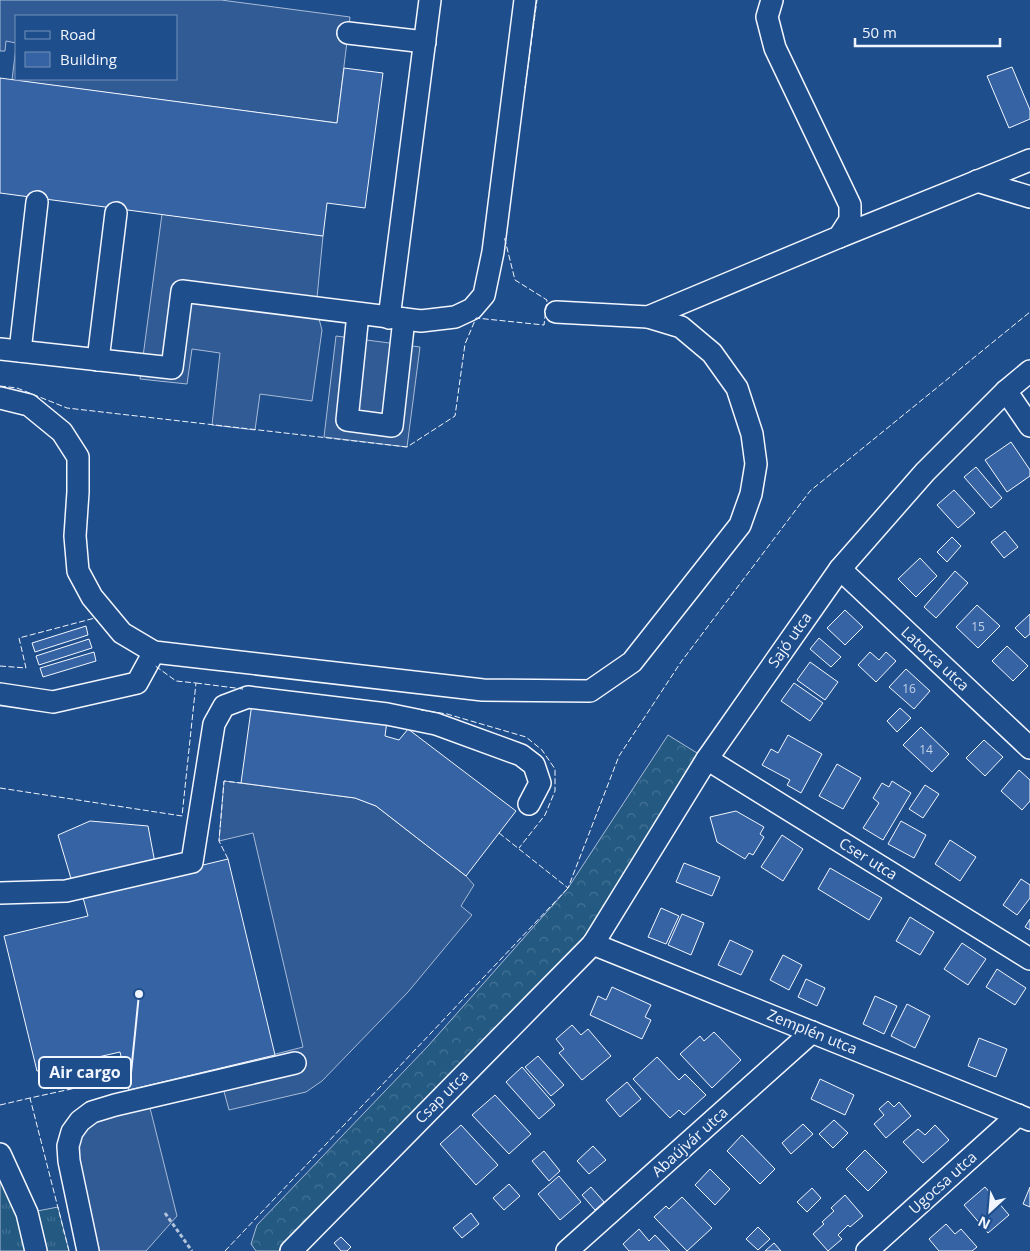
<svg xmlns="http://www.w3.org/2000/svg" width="1030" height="1251" viewBox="0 0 1030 1251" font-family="'Open Sans',sans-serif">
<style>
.grass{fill:url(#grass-tufts);stroke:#a8bbd7}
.forest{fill:url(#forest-crowns);stroke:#a8bbd7}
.parking{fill:#305b95;stroke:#a8bbd7}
.building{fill:#3563a3;stroke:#f2f6ff}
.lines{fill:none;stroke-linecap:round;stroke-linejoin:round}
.minor-casing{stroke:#f2f6ff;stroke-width:24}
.path{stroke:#b3c4dc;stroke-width:3;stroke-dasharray:4 2.5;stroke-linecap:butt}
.minor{stroke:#1f4e8c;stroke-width:21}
.fence{stroke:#f2f6ff;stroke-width:1;stroke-dasharray:6 2.5;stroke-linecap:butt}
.labels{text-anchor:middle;stroke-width:4;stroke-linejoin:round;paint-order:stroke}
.number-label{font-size:12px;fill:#c3d1e8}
.street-label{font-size:15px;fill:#f2f6ff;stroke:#1f4e8c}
.leader{fill:none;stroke:#f2f6ff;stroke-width:2}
.callout-dot{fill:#f2f6ff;stroke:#1f4e8c;stroke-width:2}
.callout{fill:#1f4e8c;stroke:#f2f6ff;stroke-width:2}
.callout-label{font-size:16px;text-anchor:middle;font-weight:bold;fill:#f2f6ff}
</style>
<defs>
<pattern id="grass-tufts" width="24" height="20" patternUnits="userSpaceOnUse" patternTransform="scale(1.25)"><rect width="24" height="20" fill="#245a82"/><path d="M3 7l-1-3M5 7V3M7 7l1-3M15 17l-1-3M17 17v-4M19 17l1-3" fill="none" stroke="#447295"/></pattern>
<pattern id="forest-crowns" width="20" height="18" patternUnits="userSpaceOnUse" patternTransform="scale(1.25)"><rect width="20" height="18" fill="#245a82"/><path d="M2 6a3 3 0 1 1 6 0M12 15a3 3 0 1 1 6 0" fill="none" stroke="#447295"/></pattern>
</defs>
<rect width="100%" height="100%" fill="#1f4e8c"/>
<polygon class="grass" points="0,1154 27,1213 58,1207 69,1251 0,1251"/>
<polygon class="forest" points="668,735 697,753 613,896 583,941 283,1251 256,1251 251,1244 257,1225 428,1046 568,888"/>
<g class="parking">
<polygon points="0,0 221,0 350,17 337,123 12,80 16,47 16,79 176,79 176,16 16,16 16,43 6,41 5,51 0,51"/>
<polygon points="162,214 323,236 316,308 322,330 312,401 260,394 255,430 212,425 220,353 192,349 187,384 140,379"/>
<polygon points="336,336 420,347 407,447 324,437"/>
<polygon points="224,781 355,798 376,806 466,876 474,885 461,906 472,915 408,992 322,1081 306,1092 229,1110 218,1069 303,1047 253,833 219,841"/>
<polygon points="150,1108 177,1216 146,1251 97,1251 76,1159 77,1144 82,1133 96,1120"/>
</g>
<g class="building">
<polygon points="1012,67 1030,110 1030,119 1009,128 987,76"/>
<polygon points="344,68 383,73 365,208 327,203 323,236 0,193 0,78 337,123"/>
<polygon points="1011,442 1030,470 1030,476 1007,492 985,460"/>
<polygon points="976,467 1002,498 991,508 964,477"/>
<polygon points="954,490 975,513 958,528 937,505"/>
<polygon points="1005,531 1018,547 1004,558 991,542"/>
<polygon points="952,537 961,546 947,562 937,552"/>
<polygon points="920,558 937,576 916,597 898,579"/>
<polygon points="955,571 968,583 936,618 924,607"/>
<polygon points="977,605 1000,626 978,648 956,627"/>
<polygon points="845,610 863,627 845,645 827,628"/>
<polygon points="1030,614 1030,634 1025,638 1015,628"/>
<polygon points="86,626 88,635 35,652 32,643"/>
<polygon points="819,638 841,657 831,667 810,649"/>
<polygon points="89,639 92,648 39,665 36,656"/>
<polygon points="1007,646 1028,666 1013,681 992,661"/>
<polygon points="94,652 96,661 43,677 40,668"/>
<polygon points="870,652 879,660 886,652 896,661 876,682 858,665"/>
<polygon points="810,662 838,682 825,700 797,680"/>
<polygon points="906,669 930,691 914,709 889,687"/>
<polygon points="794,683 823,703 810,721 781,701"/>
<polygon points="252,703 387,721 385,736 399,740 408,729 516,811 466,876 376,806 355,798 241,783"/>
<polygon points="900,708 911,718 897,732 887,721"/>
<polygon points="921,727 949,754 932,772 903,745"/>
<polygon points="788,735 822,754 801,793 787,785 790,780 762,765 771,749 778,753"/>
<polygon points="984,740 1003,757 985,776 966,758"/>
<polygon points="837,764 861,778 843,809 819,796"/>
<polygon points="1019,770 1030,780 1030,801 1022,810 1001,791"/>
<polygon points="892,781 911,793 883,840 863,828 879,803 873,798 882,783 889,787"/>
<polygon points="925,785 939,794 923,818 909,809"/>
<polygon points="736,811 764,827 760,834 764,837 753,855 749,853 745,859 717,842 710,817"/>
<polygon points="90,821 148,826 155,863 72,882 58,835"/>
<polygon points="901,821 926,835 914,858 888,844"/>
<polygon points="782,835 803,849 783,881 761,867"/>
<polygon points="950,840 976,857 960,881 935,864"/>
<polygon points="228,859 275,1055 129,1090 120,1052 37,1071 4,936 88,916 82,894"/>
<polygon points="684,863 720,877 712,896 676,882"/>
<polygon points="830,868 882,898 869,920 818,889"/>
<polygon points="1021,879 1030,885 1030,898 1017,915 1003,905"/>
<polygon points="661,908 679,916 666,944 648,937"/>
<polygon points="682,914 704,923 691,955 668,945"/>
<polygon points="910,917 934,932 920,955 896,941"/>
<polygon points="1030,919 1030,930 1025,927"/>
<polygon points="730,940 753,951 741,975 718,965"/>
<polygon points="962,943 986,959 968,985 944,969"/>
<polygon points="783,955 802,965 789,990 770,980"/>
<polygon points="997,969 1026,988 1015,1005 986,987"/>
<polygon points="806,979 825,988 817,1006 798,997"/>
<polygon points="612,987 651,1005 645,1017 651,1020 642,1039 590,1015 598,996 606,1000"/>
<polygon points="875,996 897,1006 884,1034 863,1024"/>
<polygon points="907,1004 930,1016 915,1048 891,1036"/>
<polygon points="572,1025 581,1035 588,1029 611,1056 582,1080 559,1053 564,1049 556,1039"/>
<polygon points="714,1032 741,1060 712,1088 680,1054 700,1036 704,1041"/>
<polygon points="979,1038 1007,1049 996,1077 968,1066"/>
<polygon points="538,1056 564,1085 551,1096 525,1067"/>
<polygon points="657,1057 679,1080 685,1074 706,1095 684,1115 679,1110 670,1118 633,1079"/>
<polygon points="522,1067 555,1105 539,1119 506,1082"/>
<polygon points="820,1079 854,1095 845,1115 811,1099"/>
<polygon points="627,1082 641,1099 620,1117 606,1100"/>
<polygon points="495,1095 531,1134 509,1154 472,1115"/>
<polygon points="888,1101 894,1107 899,1102 911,1116 886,1138 874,1124 884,1115 879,1109"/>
<polygon points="834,1120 848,1133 833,1148 819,1134"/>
<polygon points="803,1124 813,1134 791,1154 782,1143"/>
<polygon points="461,1125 498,1165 476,1185 440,1144"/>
<polygon points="935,1125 949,1140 923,1163 903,1142 918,1129 925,1135"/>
<polygon points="742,1135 775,1169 760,1184 727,1151"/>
<polygon points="593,1146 606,1160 589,1174 577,1161"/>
<polygon points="865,1150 887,1172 868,1191 846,1169"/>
<polygon points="544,1151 560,1171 549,1181 532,1161"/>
<polygon points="710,1169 730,1189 715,1205 695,1185"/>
<polygon points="559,1176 581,1202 560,1220 538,1194"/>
<polygon points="509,1184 520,1196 504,1210 493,1198"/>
<polygon points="591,1187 604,1202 595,1210 582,1195"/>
<polygon points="985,1187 1009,1215 988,1233 964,1205"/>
<polygon points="1030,1187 1030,1207 1023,1204"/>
<polygon points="812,1188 821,1198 807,1212 797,1202"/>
<polygon points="845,1195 863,1216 850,1227 848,1225 838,1235 842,1239 828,1251 813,1234 824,1224 822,1222 834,1211 831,1208"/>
<polygon points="682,1197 712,1228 687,1251 654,1217 666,1206 669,1209"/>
<polygon points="471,1213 479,1224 462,1238 453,1228"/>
<polygon points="946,1224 955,1234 961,1229 977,1247 972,1251 939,1251 929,1239"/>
<polygon points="758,1227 770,1239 758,1250 746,1239"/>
<polygon points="639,1229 649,1241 655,1235 670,1251 629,1251 623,1244"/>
<polygon points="341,1237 351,1247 347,1251 341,1251 334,1243"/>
<polygon points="774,1243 781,1251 765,1251"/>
</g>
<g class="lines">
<g class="minor-casing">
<g id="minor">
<polyline points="348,33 425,42"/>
<polyline points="977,181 1030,197"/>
<polyline points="839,237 1030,160"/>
<polyline points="358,314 347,420 392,426 404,319"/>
<polyline points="648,317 839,237 850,220 850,205 775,48 767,17 772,0"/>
<polyline points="389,318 430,0"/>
<polyline points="0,349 172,368 182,291 421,321 455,317 472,309 484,295 493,252 525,0"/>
<polyline points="20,351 37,202"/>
<polyline points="98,360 116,213"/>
<polyline points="1006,391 1030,426"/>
<polyline points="0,398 29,405 62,432 78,457 78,492 75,536 78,571 92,597 122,633 154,652 483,690 590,691 632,662 740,525 751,494 756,464 752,434 737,388 712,353 681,327 648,317 556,312"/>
<polyline points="840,569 1030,748"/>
<polyline points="0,694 53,702 137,683 154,652"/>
<polyline points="707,759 1030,959"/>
<polyline points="0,893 66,891 192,862 214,724 224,706 248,697 387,714 436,724 521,755 534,765 540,783 529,804"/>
<polyline points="593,944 1030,1120"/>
<polyline points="0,1154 27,1213 36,1251"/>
<polyline points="88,1251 69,1161 68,1146 72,1132 80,1121 92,1112 115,1105 295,1063"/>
<polyline points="291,1251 593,944 707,759 840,569 925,472 1006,391 1030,371"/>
<polyline points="567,1251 812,1032"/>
<polyline points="867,1251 1018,1115"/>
</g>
</g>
<polyline class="path" points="165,1213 192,1251"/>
<use href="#minor" class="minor"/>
<g class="fence">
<polyline points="525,88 537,0"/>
<polyline points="0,386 17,388 67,408 407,447 455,416 465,344 476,318 544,325 547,300 515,280 504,236"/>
<polyline points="0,666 26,668 19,638 95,618 98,621"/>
<polyline points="196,683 243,689"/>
<polyline points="421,710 447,714 526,737 542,750 555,769 555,791 545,815 519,848"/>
<polyline points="0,788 182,816 196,683 176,681 154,665"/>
<polyline points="499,833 568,888 619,756 681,662 810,491 1030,312"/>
<polyline points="228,859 219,841 224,781 241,783"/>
<polyline points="0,1105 30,1098"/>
<polyline points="69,1251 30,1098 126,1077"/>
<polyline points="225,1251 568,888"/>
</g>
</g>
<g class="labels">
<g class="number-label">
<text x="978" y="631">15</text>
<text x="909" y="693">16</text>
<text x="926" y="754">14</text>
</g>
<g class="street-label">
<text transform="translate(790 640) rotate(-55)" y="5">Sajó utca</text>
<text transform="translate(935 659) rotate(43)" y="5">Latorca utca</text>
<text transform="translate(868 859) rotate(32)" y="5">Cser utca</text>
<text transform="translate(812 1032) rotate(22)" y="5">Zemplén utca</text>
<text transform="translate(442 1097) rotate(-45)" y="5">Csap utca</text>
<text transform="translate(690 1142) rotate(-42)" y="5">Abaújvár utca</text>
<text transform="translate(943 1183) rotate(-42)" y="5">Ugocsa utca</text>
</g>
</g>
<path class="leader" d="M139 994L131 1073"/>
<circle class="callout-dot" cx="139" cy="994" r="5"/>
<rect class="callout" x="39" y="1057" width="92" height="31" rx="5"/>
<g class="callout-label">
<text x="85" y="1078">Air cargo</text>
</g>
<rect x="15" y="15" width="162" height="65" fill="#1f4e8c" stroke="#7391ba"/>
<rect x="25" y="31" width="25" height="8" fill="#1f4e8c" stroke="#7391ba"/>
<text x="60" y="40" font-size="15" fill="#f2f6ff">Road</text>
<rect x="25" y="52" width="25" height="15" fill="#3563a3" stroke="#7391ba"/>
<text x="60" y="65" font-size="15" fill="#f2f6ff">Building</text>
<g transform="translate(990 1211) rotate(206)" stroke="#1f4e8c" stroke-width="4" paint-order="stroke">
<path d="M0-4L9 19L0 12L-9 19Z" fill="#f2f6ff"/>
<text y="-8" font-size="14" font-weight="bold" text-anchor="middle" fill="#f2f6ff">N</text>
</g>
<path d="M855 38v8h145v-8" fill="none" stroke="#f2f6ff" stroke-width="2.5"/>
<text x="862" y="38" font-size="15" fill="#f2f6ff" stroke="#1f4e8c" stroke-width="4" paint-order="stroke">50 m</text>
</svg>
